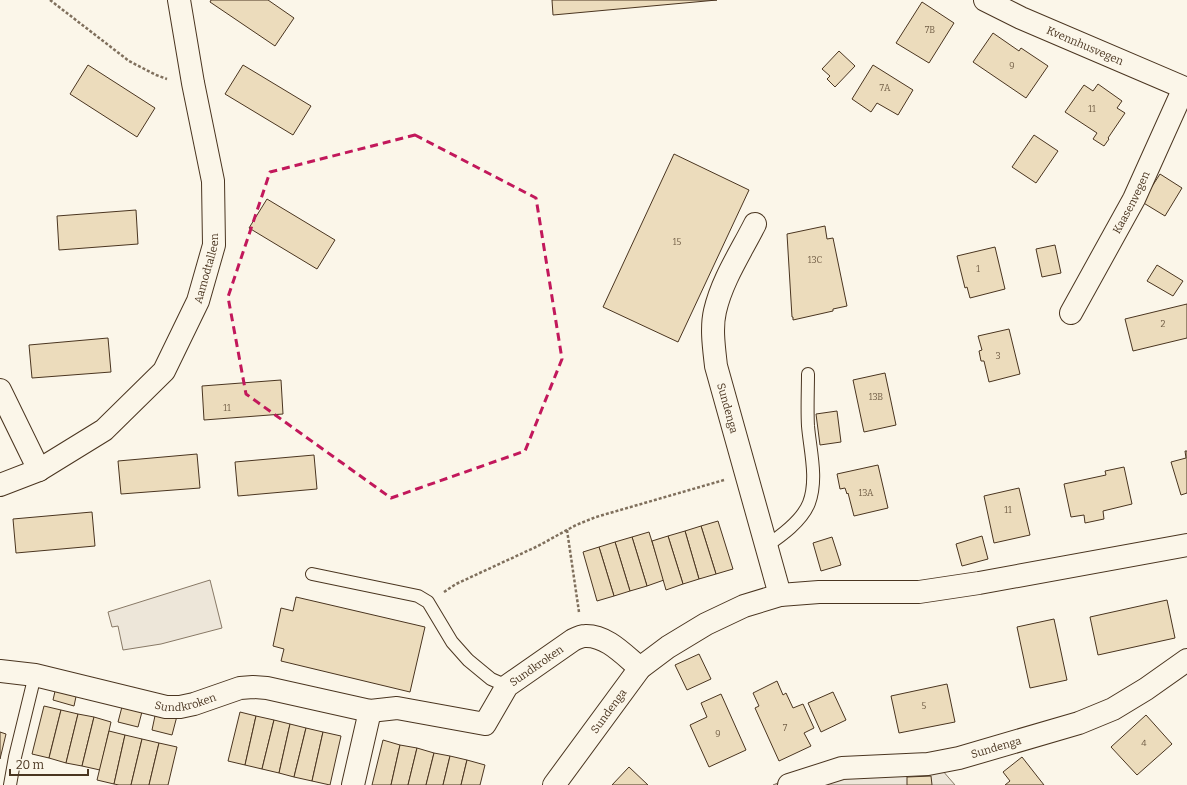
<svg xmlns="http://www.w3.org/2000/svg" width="1187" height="785" viewBox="0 0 1187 785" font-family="Bitter,serif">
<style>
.green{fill:#ede6d9;stroke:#887966}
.building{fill:#ecdcbc;stroke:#4a3520}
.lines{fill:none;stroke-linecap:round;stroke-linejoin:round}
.service-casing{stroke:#4a3520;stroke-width:14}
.minor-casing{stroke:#4a3520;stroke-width:24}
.path{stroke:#7f6f5c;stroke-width:2.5;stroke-dasharray:3 2;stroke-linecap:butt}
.service{stroke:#fbf6e9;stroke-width:12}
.minor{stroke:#fbf6e9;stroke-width:22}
.marked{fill:none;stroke:#c2185b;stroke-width:3;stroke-dasharray:8 5;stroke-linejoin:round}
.labels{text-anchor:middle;stroke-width:3;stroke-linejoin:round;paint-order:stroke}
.number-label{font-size:9px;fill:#725f47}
.street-label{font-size:11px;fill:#4a3520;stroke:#fbf6e9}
</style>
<rect width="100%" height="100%" fill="#fbf6e9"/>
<g class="green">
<polygon points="210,580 222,628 161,644 123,650 118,626 112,627 108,612"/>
<polygon points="936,763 955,785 773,785 780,782"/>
</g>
<g class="building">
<polygon points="211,0 268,0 294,18 275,46 210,2"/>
<polygon points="552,0 717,0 553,15"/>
<polygon points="922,2 954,23 929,63 896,43"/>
<polygon points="993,33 1019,51 1021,48 1048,66 1026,98 973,62"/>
<polygon points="839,51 855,66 835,87 827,79 830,76 822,69"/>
<polygon points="88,65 155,108 137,137 70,94"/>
<polygon points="243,65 311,106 293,135 225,94"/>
<polygon points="873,65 913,90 898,115 877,103 871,112 852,99"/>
<polygon points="1098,84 1122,101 1117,108 1125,113 1108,138 1109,139 1104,146 1093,139 1097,133 1065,112 1084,85 1093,91"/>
<polygon points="1034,135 1058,151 1036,183 1012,167"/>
<polygon points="674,154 749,190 678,342 603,307"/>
<polygon points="1160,174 1182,188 1165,216 1142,202"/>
<polygon points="267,199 335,240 317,269 249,228"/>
<polygon points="136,210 138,244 59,250 57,216"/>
<polygon points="825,226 827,239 833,238 847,306 833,309 833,311 793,320 793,317 792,317 787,234"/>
<polygon points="1055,245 1061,273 1042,277 1036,249"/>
<polygon points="995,247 1005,289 970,298 967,287 965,288 957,256"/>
<polygon points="1157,265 1183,281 1173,296 1147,281"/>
<polygon points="1187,304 1187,338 1133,351 1125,319"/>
<polygon points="1009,329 1020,374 989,382 984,361 981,361 979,351 982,350 978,336"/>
<polygon points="108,338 111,372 32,378 29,345"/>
<polygon points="885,373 896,425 864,432 853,380"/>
<polygon points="281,380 283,414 204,420 202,386"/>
<polygon points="837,411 841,442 820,445 816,414"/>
<polygon points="1185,451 1187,451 1187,493 1181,495 1171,462 1186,458"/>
<polygon points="197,454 200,488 121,494 118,461"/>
<polygon points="314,455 317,489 238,496 235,462"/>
<polygon points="878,465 888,508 854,516 848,493 847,494 845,488 840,489 837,474"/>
<polygon points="1124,467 1132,504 1103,511 1104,519 1085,523 1084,515 1071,517 1064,484 1106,475 1105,471"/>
<polygon points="1019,488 1030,535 994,543 984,496"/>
<polygon points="92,512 95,546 16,553 13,519"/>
<polygon points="718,521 733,569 716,574 701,526"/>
<polygon points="701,526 716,574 699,579 685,531"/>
<polygon points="685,531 699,579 683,584 668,536"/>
<polygon points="649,532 664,580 647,586 632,537"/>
<polygon points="668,536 683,584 666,590 652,541"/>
<polygon points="982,536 988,559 962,566 956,544"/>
<polygon points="632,537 647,586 630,591 615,542"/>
<polygon points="832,537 841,565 821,571 813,543"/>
<polygon points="615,542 630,591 614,596 599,547"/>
<polygon points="599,547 614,596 597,601 583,552"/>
<polygon points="296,597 425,627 410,692 281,661 284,649 273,646 281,608 293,611"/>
<polygon points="1167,600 1175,638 1098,655 1090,617"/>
<polygon points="1054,619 1067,680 1030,688 1017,627"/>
<polygon points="699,654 711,679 687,690 675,665"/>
<polygon points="777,681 783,695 786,693 793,708 803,704 814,728 804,733 811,746 779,761 755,708 759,706 753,693"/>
<polygon points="947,684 955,722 899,733 891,696"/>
<polygon points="56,687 77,692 74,706 53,700"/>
<polygon points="833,692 846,720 821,732 808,703"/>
<polygon points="721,694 746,750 709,767 690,725 707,717 701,703"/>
<polygon points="123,703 143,708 138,727 118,722"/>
<polygon points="44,706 61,710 49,758 32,754"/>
<polygon points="61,710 78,714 66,763 49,758"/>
<polygon points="156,711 177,716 172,735 152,730"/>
<polygon points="240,712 256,716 245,765 228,761"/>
<polygon points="78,714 94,717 82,766 66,763"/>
<polygon points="1146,715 1172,744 1137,775 1111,747"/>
<polygon points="256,716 274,720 262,769 245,765"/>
<polygon points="94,717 111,722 100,770 82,766"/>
<polygon points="274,720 290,724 279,773 262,769"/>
<polygon points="290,724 306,728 294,777 279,773"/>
<polygon points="306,728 323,732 312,781 294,777"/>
<polygon points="109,731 125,735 114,784 97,780"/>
<polygon points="0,732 6,734 0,759"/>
<polygon points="323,732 341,736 330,785 312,781"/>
<polygon points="125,735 142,739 131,785 119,785 114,784"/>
<polygon points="142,739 159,743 149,785 131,785"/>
<polygon points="383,740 400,745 391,785 372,785"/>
<polygon points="159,743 177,747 168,785 149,785"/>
<polygon points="400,745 417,748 408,785 391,785"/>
<polygon points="417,748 434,753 426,785 408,785"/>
<polygon points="434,753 450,756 443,785 426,785"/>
<polygon points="450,756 467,760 461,785 443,785"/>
<polygon points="1022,757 1044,785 1005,785 1010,781 1003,772"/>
<polygon points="467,760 485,765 480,785 461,785"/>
<polygon points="629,767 648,785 612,785"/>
<polygon points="931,776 932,785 907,785 907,777"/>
</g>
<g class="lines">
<g class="service-casing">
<g id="service">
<path d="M766 546C781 536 802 521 809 503 818 479 810 450 808 426 807 409 808 391 808 374"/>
<polyline points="312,574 418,596 428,602 452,642 468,660 491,679 507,686"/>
<polyline points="10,785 15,757 35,675"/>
</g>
</g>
<g class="minor-casing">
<g id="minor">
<path id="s1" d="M985 0 1021 18 1187 89"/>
<path id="s2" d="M755 224C741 252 722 280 715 311 711 328 714 348 716 366L780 595"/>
<path id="s3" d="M1071 313 1134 199 1184 88"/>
<polyline points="0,390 39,470"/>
<path id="s4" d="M0 485 39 470 104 430 164 371 198 301 214 245 213 181 193 83 179 0"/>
<path id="s5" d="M0 671 35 675 166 707H180L194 704 240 688 253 687 267 688 370 711 397 708 485 724 507 686 573 640C577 638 581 636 585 636 607 635 625 656 640 668"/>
<polyline points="353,785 370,711"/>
<path id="s6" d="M554 785 640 668 668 647 706 624 744 606 780 595 819 592H919L979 583 1187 545"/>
<path id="s7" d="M789 785 842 768 928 764 959 758 1079 723 1113 709 1146 689 1187 660"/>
</g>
</g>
<g class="path">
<polyline points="50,0 129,61 156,75 167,79"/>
<polyline points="567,530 579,612"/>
<polyline points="444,592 456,584 538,546 576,525 596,517 724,480"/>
</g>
<use href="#service" class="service"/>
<use href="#minor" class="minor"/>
</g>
<path class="marked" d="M415 135 536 198 562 359 525 451 391 498 246 394 228 297 270 172Z"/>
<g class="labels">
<g class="number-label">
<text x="930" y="33">7B</text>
<text x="1012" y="69">9</text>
<text x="885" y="91">7A</text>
<text x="1092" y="112">11</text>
<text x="677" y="245">15</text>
<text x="815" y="263">13C</text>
<text x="978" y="272">1</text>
<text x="1163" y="327">2</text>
<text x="998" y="359">3</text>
<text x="876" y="400">13B</text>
<text x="227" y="411">11</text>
<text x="866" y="496">13A</text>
<text x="1008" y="513">11</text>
<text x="924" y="709">5</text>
<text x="785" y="731">7</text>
<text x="718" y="737">9</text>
<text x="1144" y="746">4</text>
</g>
<g class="street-label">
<text dy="4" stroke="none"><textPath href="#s1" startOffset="110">Kvennhusvegen</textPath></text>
<text dy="4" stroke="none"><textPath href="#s3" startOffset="126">Kaasenvegen</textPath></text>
<text dy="4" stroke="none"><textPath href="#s4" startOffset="314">Aamodtalleen</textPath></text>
<text dy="4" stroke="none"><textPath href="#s2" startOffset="195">Sundenga</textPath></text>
<text dy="4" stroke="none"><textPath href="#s5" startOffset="576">Sundkroken</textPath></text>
<text dy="4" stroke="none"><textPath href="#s5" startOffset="190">Sundkroken</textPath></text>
<text dy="4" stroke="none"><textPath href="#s6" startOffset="92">Sundenga</textPath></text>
<text dy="4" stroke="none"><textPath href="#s7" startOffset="212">Sundenga</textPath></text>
</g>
</g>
<path d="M10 769v6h78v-6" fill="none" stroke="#4a3520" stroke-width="2"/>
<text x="16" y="769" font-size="12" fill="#4a3520" stroke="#fbf6e9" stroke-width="3" paint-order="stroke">20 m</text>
</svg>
